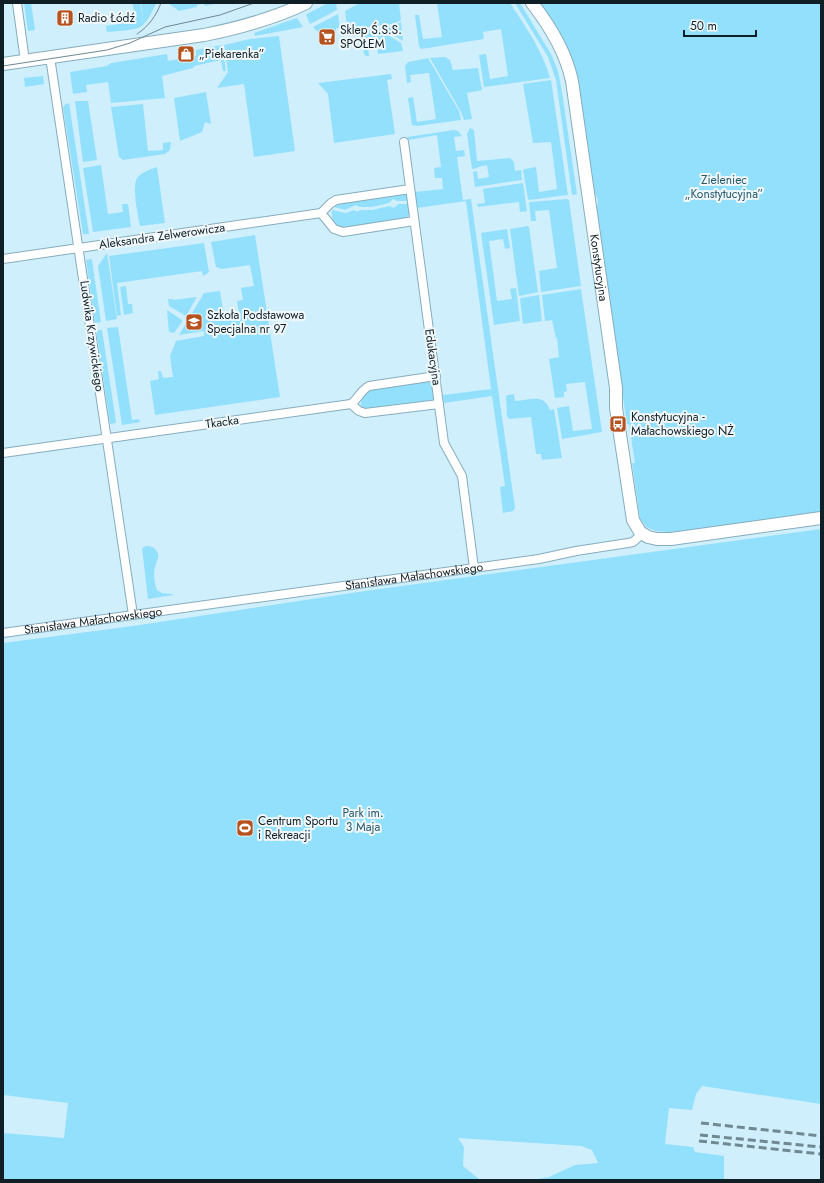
<svg xmlns="http://www.w3.org/2000/svg" width="824" height="1183" viewBox="0 0 824 1183" font-family="Jost,sans-serif">
<style>
.green{fill:#93e0fd}
.lines{fill:none;stroke-linecap:round;stroke-linejoin:round}
.street-casing{stroke:#86adbd;stroke-width:10}
.secondary-casing{stroke:#86adbd;stroke-width:14}
.street{stroke:#fff;stroke-width:8}
.secondary{stroke:#fff;stroke-width:12}
.tram{stroke:#708892;stroke-width:1}
.rail{stroke:#708892;stroke-width:3;stroke-dasharray:8 4;stroke-linecap:butt}
.labels{text-anchor:middle;stroke-width:4;stroke-linejoin:round;paint-order:stroke}
.poi-label{font-size:12px;fill:#101f25;stroke:#f0f8fb;text-anchor:start}
.park-label{font-size:12px;fill:#27596c;stroke:#f0f8fb}
.street-label{font-size:12px;fill:#101f25;stroke:#f0f8fb}
</style>
<rect width="100%" height="100%" fill="#cfeffd"/>
<g class="green">
<polygon points="24,3 31,3 35,30 28,31"/>
<polygon points="130,3 140,3 143,19 141,21 126,22 125,14 134,13 133,5"/>
<path d="M141 3H156C153 11 146 25 138 28 130 31 115 31 107 32L106 26 143 20Z"/>
<polygon points="168,3 218,3 205,6 204,3 197,5 197,7 179,11"/>
<polygon points="328,3 336,3 337,10 310,24 306,15 307,14"/>
<polygon points="360,3 399,3 401,20 393,24 352,29 351,26 347,26 345,11"/>
<path d="M437 3H510C526 27 542 50 550 78L484 87 479 55 486 54 490 79 508 76 501 29 483 32 484 39 421 49 419 46 415 15H419L423 39 442 37Z"/>
<polygon points="515,3 520,3 551,54 558,71 562,92 577,194 572,195 556,80 548,57"/>
<polygon points="540,3 821,3 821,513 719,528 669,532 656,531 646,527 640,518 632,463 635,463 631,437 634,437 633,430 630,430 629,424 627,424 596,214 598,200 592,186 578,87"/>
<path d="M338 14 340 28H336V31C326 33 320 36 313 27Z"/>
<polygon points="297,18 303,27 255,36 254,33"/>
<polygon points="401,22 403,41 382,28 393,26"/>
<polygon points="378,29 401,43 403,51 378,54 377,44 368,45 369,56 366,56 364,54 361,31"/>
<polygon points="279,36 295,151 254,157 244,84 217,88 228,72 224,45 250,39"/>
<polygon points="222,45 226,71 223,71 221,60 194,66 193,68 162,76 165,98 111,103 108,82 86,85 87,92 73,94 70,72 107,66 111,63 167,54 168,61 196,56 196,50"/>
<polygon points="445,57 450,60 453,70 478,68 482,90 467,93 472,119 464,120 461,112 430,58"/>
<polygon points="428,58 459,111 461,120 417,126 412,125 408,98 413,97 417,122 436,119 429,73 410,75 411,82 407,83 405,66 408,62"/>
<polygon points="391,74 392,79 387,80 395,134 334,143 328,94 318,83"/>
<polygon points="43,76 44,84 25,87 24,78"/>
<polygon points="551,80 568,195 529,200 528,199 523,170 525,169 536,167 539,192 557,189 551,142 533,143 523,84"/>
<polygon points="206,92 211,124 205,122 202,132 180,141 174,98"/>
<polygon points="75,101 88,101 97,160 83,162"/>
<polygon points="69,103 89,234 83,234 63,107 66,104"/>
<polygon points="143,104 148,151 163,150 163,143 171,142 170,150 165,154 123,160 119,157 111,107"/>
<polygon points="470,128 474,130 477,161 510,158 514,162 515,171 521,170 522,180 475,187 473,172 477,171 478,179 489,177 487,165 478,167 478,168 472,169 467,134"/>
<polygon points="454,130 458,131 462,136 454,137 456,151 464,150 465,156 457,157 463,200 471,199 515,508 513,511 503,513 500,487 505,486 492,396 444,403 443,395 491,389 466,201 417,208 415,192 443,189 442,178 435,178 434,168 441,167 437,135 408,140 407,137"/>
<polygon points="101,165 108,214 123,212 122,204 128,204 131,227 93,232 83,168"/>
<path d="M157 167 165 223 140 226C138 215 131 184 138 177 142 172 151 169 157 167Z"/>
<polygon points="523,183 527,211 520,212 519,202 478,207 477,204 485,203 483,189"/>
<polygon points="402,194 406,195 410,201 397,201 393,199 389,203 372,207 360,207 356,205 345,210 334,207 341,203"/>
<polygon points="567,199 569,200 581,286 541,292 539,271 557,268 549,210 535,211 536,221 531,221 529,203 530,202"/>
<path d="M398 204H410C411 211 411 216 403 219L343 228C334 225 331 219 332 210L346 213 354 210 357 212 360 210H372L390 206 394 208Z"/>
<polygon points="527,226 529,227 538,292 519,296 510,229"/>
<polygon points="507,229 510,248 505,249 503,239 489,241 497,301 512,299 510,289 516,288 520,321 494,325 481,233"/>
<polygon points="255,235 280,397 155,415 150,381 159,379 158,371 161,371 163,378 173,377 170,356 176,341 204,336 204,331 179,335 204,293 220,291 224,315 239,313 237,301 243,300 241,288 254,286 250,265 222,269 216,267 211,242"/>
<polygon points="204,243 209,272 203,276 202,271 117,283 121,315 117,316 109,256"/>
<polygon points="107,253 117,319 106,321 98,266"/>
<polygon points="91,259 92,260 101,322 95,323 86,260"/>
<polygon points="126,286 128,304 132,304 133,313 124,315 120,287"/>
<polygon points="581,289 602,432 562,439 557,408 569,406 573,431 592,429 585,382 566,384 567,391 564,392 564,397 555,398 549,359 559,357 557,338 556,338 552,320 545,321 542,295"/>
<polygon points="539,295 542,321 523,324 520,299 521,298"/>
<polygon points="197,297 186,316 169,306 168,299 173,299 173,300"/>
<polygon points="167,310 182,320 182,322 174,333 169,332"/>
<polygon points="118,327 132,420 139,419 140,422 122,425 107,328"/>
<polygon points="96,330 102,330 116,422 116,423 110,424"/>
<path d="M427 381 433 384 436 396 433 400 367 409 361 406C360 398 364 394 370 389Z"/>
<path d="M514 394 515 401C530 400 544 393 550 410L554 409 562 458 542 460 541 454H536L531 417 509 419 507 416 506 396 508 395Z"/>
<polygon points="821,529 821,1104 702,1086 696,1094 692,1110 669,1108 665,1144 693,1147 695,1152 724,1156 724,1179 732,1180 533,1180 549,1177 575,1165 598,1163 592,1150 581,1146 458,1138 464,1147 463,1166 480,1180 3,1180 3,1133 64,1138 68,1103 3,1095 3,643 133,626 365,591"/>
<path d="M146 546C152 546 156 548 158 554 159 558 157 560 156 564 153 572 154 582 157 590L162 593 172 594 173 595 148 599 142 548Z"/>
</g>
<g class="lines">
<g class="street-casing">
<g id="street">
<polyline points="17,3 25,61"/>
<polyline points="50,57 133,615"/>
<polyline points="404,142 444,443 462,476 474,568"/>
<polyline points="321,213 334,229 343,232 414,221"/>
<polyline points="3,259 321,213 331,203 336,200 410,189"/>
<path d="M351 404C358 399 361 390 369 386L436 376"/>
<polyline points="3,453 351,404 359,411 365,413 439,404"/>
<path id="s1" d="M3 633 539 559 576 551 628 543 633 542 642 534"/>
</g>
</g>
<g class="secondary-casing">
<g id="secondary">
<path id="s2" d="M532 3C550 26 566 53 572 81L616 388V408L633 520 640 532 648 537 657 539H671L821 518"/>
<path d="M3 64 204 35C239 28 273 19 306 3"/>
</g>
</g>
<use href="#street" class="street"/>
<use href="#secondary" class="secondary"/>
<g class="tram">
<path d="M137 34C149 26 156 16 161 3"/>
<polyline points="3,66 107,50 130,43 165,27 220,15 254,3"/>
</g>
<g class="rail">
<polyline points="701,1123 821,1136"/>
<polyline points="700,1135 821,1147"/>
<polyline points="699,1141 821,1154"/>
</g>
</g>
<defs>
<g id="building-square" transform="scale(0.9)"><rect x="-9" y="-9" width="18" height="18" rx="4" fill="#b6521d" stroke="#f0f8fb"/><path d="M-4-6H4V6H1V3H-1V6H-4ZM-2.5-4.3h1.7v1.8h-1.7ZM.8-4.3h1.7v1.8H.8ZM-2.5-1h1.7V.8h-1.7ZM.8-1h1.7V.8H.8Z" fill="#fff"/></g>
<g id="supermarket-square" transform="scale(0.9)"><rect x="-9" y="-9" width="18" height="18" rx="4" fill="#b6521d" stroke="#f0f8fb"/><path d="M-6-5.5h2.5l.6 2H6L4.5 2H-2.5L-4.4-4H-6ZM-1.5 3.2a1.3 1.3 0 1 0 .1 0ZM3 3.2a1.3 1.3 0 1 0 .1 0Z" fill="#fff"/></g>
<g id="shop-square" transform="scale(0.9)"><rect x="-9" y="-9" width="18" height="18" rx="4" fill="#b6521d" stroke="#f0f8fb"/><path d="M-5-2.5h2.3a2.7 3.5 0 0 1 5.4 0H5L5.5 6h-11ZM-1.5-2.5h3a1.5 2.3 0 0 0-3 0Z" fill="#fff"/></g>
<g id="school-square" transform="scale(0.9)"><rect x="-9" y="-9" width="18" height="18" rx="4" fill="#b6521d" stroke="#f0f8fb"/><path d="M0-5L7-2L0 1L-7-2ZM-4 1L0 2.5L4 1V4Q0 6-4 4Z" fill="#fff"/></g>
<g id="bus-square" transform="scale(0.9)"><rect x="-9" y="-9" width="18" height="18" rx="4" fill="#b6521d" stroke="#f0f8fb"/><path d="M-5-6H5V4H4V6H2V4H-2V6H-4V4H-5ZM-3.5-4V0h7V-4ZM-3.5 1.2v1.5H-2V1.2ZM2 1.2v1.5H3.5V1.2Z" fill="#fff"/></g>
<g id="stadium-square" transform="scale(0.9)"><rect x="-9" y="-9" width="18" height="18" rx="4" fill="#b6521d" stroke="#f0f8fb"/><path d="M0-5a6.5 5 0 1 0 0 10a6.5 5 0 1 0 0-10ZM-3.5-1.8h7v3.6h-7Z" fill="#fff"/></g>
</defs>
<g fill-rule="evenodd">
<use href="#building-square" x="65" y="18"/>
<use href="#supermarket-square" x="327" y="37"/>
<use href="#shop-square" x="186" y="54"/>
<use href="#school-square" x="194" y="322"/>
<use href="#bus-square" x="618" y="424"/>
<use href="#stadium-square" x="245" y="828"/>
</g>
<g class="labels">
<g class="poi-label">
<text x="78" y="22">Radio Łódź</text>
<text x="340" y="34">Sklep Ś.S.S.<tspan x="340" dy="14">SPOŁEM</tspan></text>
<text x="199" y="58">„Piekarenka”</text>
<text x="207" y="319">Szkoła Podstawowa<tspan x="207" dy="14">Specjalna nr 97</tspan></text>
<text x="631" y="421">Konstytucyjna -<tspan x="631" dy="14">Małachowskiego NŻ</tspan></text>
<text x="258" y="825">Centrum Sportu<tspan x="258" dy="14">i Rekreacji</tspan></text>
</g>
<g class="park-label">
<text x="724" y="184">Zieleniec<tspan x="724" dy="14">„Konstytucyjna”</tspan></text>
<text x="363" y="817">Park im.<tspan x="363" dy="14">3 Maja</tspan></text>
</g>
<g class="street-label">
<text transform="translate(162 236) rotate(-8)" y="4">Aleksandra Zelwerowicza</text>
<text dy="4" stroke="none"><textPath href="#s2" startOffset="277">Konstytucyjna</textPath></text>
<text transform="translate(92 336) rotate(82)" y="4">Ludwika Krzywickiego</text>
<text transform="translate(433 357) rotate(82)" y="4">Edukacyjna</text>
<text transform="translate(222 422) rotate(-8)" y="4">Tkacka</text>
<text dy="4" stroke="none"><textPath href="#s1" startOffset="415">Stanisława Małachowskiego</textPath></text>
<text dy="4" stroke="none"><textPath href="#s1" startOffset="91">Stanisława Małachowskiego</textPath></text>
</g>
</g>
<rect width="824" height="1183" fill="none" stroke="#101f25" stroke-width="8"/>
<path d="M684 30v6h72v-6" fill="none" stroke="#101f25" stroke-width="2"/>
<text x="690" y="30" font-size="12" fill="#101f25" stroke="#f0f8fb" stroke-width="3" paint-order="stroke">50 m</text>
</svg>
